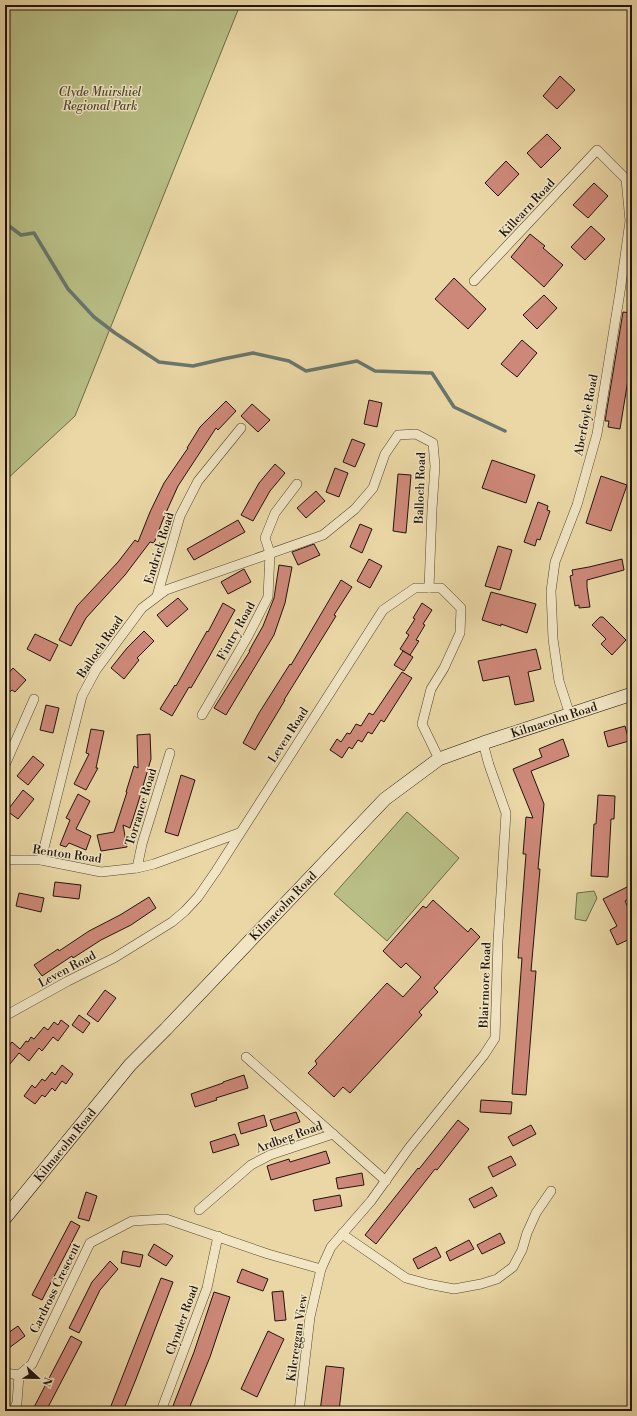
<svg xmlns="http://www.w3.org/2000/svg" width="637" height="1416" viewBox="0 0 637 1416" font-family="'Libre Bodoni',serif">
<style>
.green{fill:#b8be85;stroke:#6c6949}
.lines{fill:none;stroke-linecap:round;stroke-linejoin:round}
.stream{stroke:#69766d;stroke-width:3.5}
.building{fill:#ce8879;stroke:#20140d}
.street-casing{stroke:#524533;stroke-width:10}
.secondary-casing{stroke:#20140d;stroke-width:14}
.street{stroke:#f1e5c4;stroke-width:9}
.secondary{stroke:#f1e5c4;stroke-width:13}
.labels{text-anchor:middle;stroke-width:3;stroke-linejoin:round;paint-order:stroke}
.park-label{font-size:12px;font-style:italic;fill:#4e4731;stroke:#f1e5c4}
.street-label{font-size:12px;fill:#20140d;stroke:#f1e5c4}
</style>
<rect width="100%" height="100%" fill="#ead7a5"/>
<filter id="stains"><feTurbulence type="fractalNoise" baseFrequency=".005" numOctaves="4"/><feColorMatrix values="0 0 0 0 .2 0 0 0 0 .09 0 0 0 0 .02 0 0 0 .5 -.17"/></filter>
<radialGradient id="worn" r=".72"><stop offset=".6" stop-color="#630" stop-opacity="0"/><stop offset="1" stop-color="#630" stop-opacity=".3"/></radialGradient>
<g class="green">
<polygon points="5,5 240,5 75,416 5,481"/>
<polygon points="407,812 459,858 387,941 334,894"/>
<polygon points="594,891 597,898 586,921 575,919 577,893"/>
</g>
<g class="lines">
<polyline class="stream" points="5,223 21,235 34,233 68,289 94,317 115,333 159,362 193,366 223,359 253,353 289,361 306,371 357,361 375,371 432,373 454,407 505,431"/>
</g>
<g class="building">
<polygon points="560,76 575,90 557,109 543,96"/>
<polygon points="547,134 561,148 541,168 527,153"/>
<polygon points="506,161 519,174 498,196 485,183"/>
<polygon points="594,183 608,196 588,218 573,205"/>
<polygon points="591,226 605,239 585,260 571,247"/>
<polygon points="530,234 545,246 543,248 563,265 544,287 511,257"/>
<polygon points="454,278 486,309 468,329 435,299"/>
<polygon points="544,295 557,308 537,329 523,315"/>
<polygon points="623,312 632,313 632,355 620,429 608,427 609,421 605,421"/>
<polygon points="522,340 537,353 517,377 501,364"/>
<polygon points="369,400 382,403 377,427 364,424"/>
<polygon points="226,401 236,411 218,430 216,428 178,486 164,517 154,543 150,542 125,575 86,618 71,646 59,640 77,606 118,562 135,540 138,542 150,512 164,483 188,448 187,448 200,427"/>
<polygon points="252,404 270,420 258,432 241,416"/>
<polygon points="352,439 365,444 355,467 343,462"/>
<polygon points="492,460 535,475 526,503 482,488"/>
<polygon points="275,464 285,473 270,491 253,521 241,515 259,483"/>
<polygon points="335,468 348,473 339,497 326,492"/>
<polygon points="398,474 411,475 406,533 393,531"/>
<polygon points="601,476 627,485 611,531 586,523"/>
<polygon points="316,491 325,501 306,518 297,508"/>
<polygon points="538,502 548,506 547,510 550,511 540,540 537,539 535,546 524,542"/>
<polygon points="238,520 245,532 194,560 187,549"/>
<polygon points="360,524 372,529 362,553 350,547"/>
<polygon points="314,544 320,555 298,565 292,552"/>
<polygon points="498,546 512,550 500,590 485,586"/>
<polygon points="369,559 382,566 370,588 357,581"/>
<polygon points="622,559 624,570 587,580 587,587 590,607 579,608 579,605 575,606 570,576 573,575 572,570 589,567"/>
<polygon points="279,565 292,567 285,603 274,635 226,715 214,708 250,651 249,651 263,626 274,598"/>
<polygon points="244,569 251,582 228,594 221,582"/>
<polygon points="341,580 352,587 334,615 336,616 284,700 285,700 255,750 243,743 259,713 290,664 291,665"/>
<polygon points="491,592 536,604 527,633 501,624 501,626 482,620"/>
<polygon points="178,598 188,609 167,627 157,615"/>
<polygon points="223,603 235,610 208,659 191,688 189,687 172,716 160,709 175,685 176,686 207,631 208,632"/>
<polygon points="422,603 432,610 423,624 425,625 416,640 419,641 410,655 400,649 409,635 406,633 415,619 413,618"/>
<polygon points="600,617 603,617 626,640 612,655 601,644 606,639 592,625"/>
<polygon points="144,631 154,641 137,658 139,660 124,679 111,668 127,648"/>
<polygon points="35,634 58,645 50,661 27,649"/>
<polygon points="536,649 541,669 528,672 534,701 515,705 509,676 483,681 478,661"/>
<polygon points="403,651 413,657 404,671 394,665"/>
<polygon points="13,668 26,680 15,692 12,690 5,696 5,677"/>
<polygon points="402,672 412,678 384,722 381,720 372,734 368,732 362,742 358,740 352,749 349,747 342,758 330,750 337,739 341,742 347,733 350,734 356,724 361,726 369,713 373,715"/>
<polygon points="46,705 59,708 53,733 40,730"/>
<polygon points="625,726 629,741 608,747 604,732"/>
<polygon points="91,729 104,731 96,768 98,768 86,790 74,784 89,754 86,753"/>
<polygon points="150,734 151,759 138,803 130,828 123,825 127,847 101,851 97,835 114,832 127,792 126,792 134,766 138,768 137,735"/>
<polygon points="563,739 569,756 531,771 544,804 538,869 540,869 531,971 536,971 526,1095 512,1094 522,958 518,958 526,854 523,854 526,817 533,818 513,769 542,757 539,749"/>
<polygon points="33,756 44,765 28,785 17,776"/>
<polygon points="181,775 195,780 178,836 165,832"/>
<polygon points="23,790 34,799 18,819 7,811"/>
<polygon points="78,794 90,801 76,829 91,836 86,850 69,843 66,847 60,845 70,820 66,818"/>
<polygon points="598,795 615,796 614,819 611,819 608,877 591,876 594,824 596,824"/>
<polygon points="55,882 81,885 79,899 53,896"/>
<polygon points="627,887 632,897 625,901 632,915 632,938 617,945 610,930 617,926 603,899"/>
<polygon points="19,893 44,898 41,912 16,906"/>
<polygon points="149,897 156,908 131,925 101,940 73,958 72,956 42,976 34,965 58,949 59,951 89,931 120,915"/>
<polygon points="433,900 468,932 471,928 480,937 434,988 438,992 419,1012 422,1015 401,1038 350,1093 343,1087 334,1097 308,1073 317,1064 315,1061 387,983 403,997 421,977 406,963 401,968 383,951 423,906 426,908"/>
<polygon points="105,990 116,998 98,1022 87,1014"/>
<polygon points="79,1015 90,1023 83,1033 72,1025"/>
<polygon points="61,1020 69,1026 58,1041 53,1037 42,1051 39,1048 29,1061 19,1053 5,1070 5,1051 12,1042 20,1049 26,1041 28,1042 31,1037 34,1039 44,1027 48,1030 54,1022 58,1025"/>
<polygon points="62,1065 73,1074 66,1084 62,1081 55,1091 52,1088 45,1097 42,1095 35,1104 24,1096 32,1085 35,1088 42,1079 45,1081 52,1072 55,1075"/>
<polygon points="244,1075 248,1088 216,1098 217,1100 195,1107 191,1094 223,1083 223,1082"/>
<polygon points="481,1100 512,1102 511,1114 480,1112"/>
<polygon points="296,1112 300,1122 274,1131 270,1120"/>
<polygon points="264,1115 267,1126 241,1134 238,1123"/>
<polygon points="458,1120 469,1129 437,1170 435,1169 376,1244 365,1235 418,1168 419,1169"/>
<polygon points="531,1125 536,1134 513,1146 508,1137"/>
<polygon points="235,1134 239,1145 213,1153 210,1142"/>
<polygon points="326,1151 330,1163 271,1180 267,1166 289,1159 290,1162"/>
<polygon points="511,1156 516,1165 493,1177 488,1167"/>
<polygon points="362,1173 364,1185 338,1189 336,1178"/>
<polygon points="492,1187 497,1196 474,1208 469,1199"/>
<polygon points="86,1192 97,1196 89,1221 78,1218"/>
<polygon points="340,1195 342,1206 315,1211 313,1200"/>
<polygon points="71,1221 80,1226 42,1300 32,1295"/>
<polygon points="500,1233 505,1243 482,1254 477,1245"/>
<polygon points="469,1240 474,1249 450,1261 446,1252"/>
<polygon points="154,1244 173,1256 166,1266 148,1255"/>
<polygon points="436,1247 441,1257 418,1269 413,1259"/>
<polygon points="123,1251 143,1255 140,1267 121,1263"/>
<polygon points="110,1261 118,1269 100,1290 79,1333 69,1328 92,1282"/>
<polygon points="242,1269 268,1279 263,1291 237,1282"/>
<polygon points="161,1278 173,1282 136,1379 123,1411 109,1411"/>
<polygon points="283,1291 286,1320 275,1321 272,1292"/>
<polygon points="214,1292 230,1297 210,1357 188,1411 171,1411 194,1352"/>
<polygon points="18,1326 25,1336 5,1351 5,1335"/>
<polygon points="268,1331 284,1339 257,1397 241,1389"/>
<polygon points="71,1336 82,1342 46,1411 32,1411"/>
<polygon points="326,1366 344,1368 339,1411 320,1411"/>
</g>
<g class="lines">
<g class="street-casing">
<g id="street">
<polyline points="474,281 597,150 626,179 630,221 620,292 597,434 577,505 555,562 551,591 553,639 559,681 570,715"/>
<polyline points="157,596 180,516 198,481 241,428"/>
<polyline points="202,715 248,636 268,597 270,553 265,538 275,513 297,484"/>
<polyline points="5,765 34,699"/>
<polyline points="5,860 41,860 101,872 137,868 154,864 239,833"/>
<polyline points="41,860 82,696 96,670 142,608 166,590 323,535 355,509 373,488 385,454 398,435 416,434 433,443 435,466 432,509 429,588"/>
<polyline points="137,868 142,844 170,753"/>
<polyline points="5,1016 68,981 114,958 172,922 185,911 198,897 216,871 383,610 415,588 441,588 461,608 460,633 444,668 431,689 422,724 439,759"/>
<polyline points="246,1057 386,1181"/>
<polyline points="199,1210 251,1165 270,1155 333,1134"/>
<polyline points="342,1234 406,1278 428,1284 454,1289 481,1284 497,1279 513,1267 522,1250 527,1233 536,1213 551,1191"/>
<polyline points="5,1373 19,1375"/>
<polyline points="13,1411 17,1403 19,1375 32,1364 90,1243 132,1221 166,1219 268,1254 321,1269"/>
<polyline points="161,1411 207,1288 218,1236"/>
<polyline points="299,1411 310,1317 321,1269 331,1247 371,1201 409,1148 484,1055 495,1038 498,941 506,813 489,765 483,743"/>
</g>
</g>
<g class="secondary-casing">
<polyline id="secondary" points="5,1218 130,1065 166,1029 385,799 439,759 483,743 632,694"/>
</g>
<use href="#street" class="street"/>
<use href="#secondary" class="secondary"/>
</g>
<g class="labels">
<g class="park-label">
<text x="100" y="96">Clyde Muirshiel<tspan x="100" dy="14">Regional Park</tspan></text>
</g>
<g class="street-label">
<text transform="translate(527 208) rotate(-47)" y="4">Killearn Road</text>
<text transform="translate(586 415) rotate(-79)" y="4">Aberfoyle Road</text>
<text transform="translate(420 488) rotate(-88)" y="4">Balloch Road</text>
<text transform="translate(159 548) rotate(-73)" y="4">Endrick Road</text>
<text transform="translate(236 631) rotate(-61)" y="4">Fintry Road</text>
<text transform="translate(100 647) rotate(-56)" y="4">Balloch Road</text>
<text transform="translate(554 720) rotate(-18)" y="4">Kilmacolm Road</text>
<text transform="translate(288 735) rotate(-57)" y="4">Leven Road</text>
<text transform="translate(141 807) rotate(-73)" y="4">Torrance Road</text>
<text transform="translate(67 854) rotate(8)" y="4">Renton Road</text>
<text transform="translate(283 906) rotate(-46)" y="4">Kilmacolm Road</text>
<text transform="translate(67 969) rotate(-28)" y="4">Leven Road</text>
<text transform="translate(485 985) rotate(-88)" y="4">Blairmore Road</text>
<text transform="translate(289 1137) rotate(-20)" y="4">Ardbeg Road</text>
<text transform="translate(65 1145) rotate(-51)" y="4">Kilmacolm Road</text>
<text transform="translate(55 1288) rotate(-64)" y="4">Cardross Crescent</text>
<text transform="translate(182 1320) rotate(-70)" y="4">Clynder Road</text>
<text transform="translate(297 1338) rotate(-82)" y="4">Kilcreggan View</text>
</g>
</g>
<rect width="637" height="1416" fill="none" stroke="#ead7a5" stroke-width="20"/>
<rect x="6" y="6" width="625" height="1404" fill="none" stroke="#20140d" stroke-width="2"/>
<rect x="10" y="10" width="617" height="1396" fill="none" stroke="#20140d"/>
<g transform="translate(38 1378) rotate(112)" stroke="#f1e5c4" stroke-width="3" paint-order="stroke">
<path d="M0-3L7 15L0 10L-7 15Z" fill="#20140d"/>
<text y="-6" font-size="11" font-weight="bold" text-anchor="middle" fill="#20140d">N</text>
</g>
<rect width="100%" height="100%" filter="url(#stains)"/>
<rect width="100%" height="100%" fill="url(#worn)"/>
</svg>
